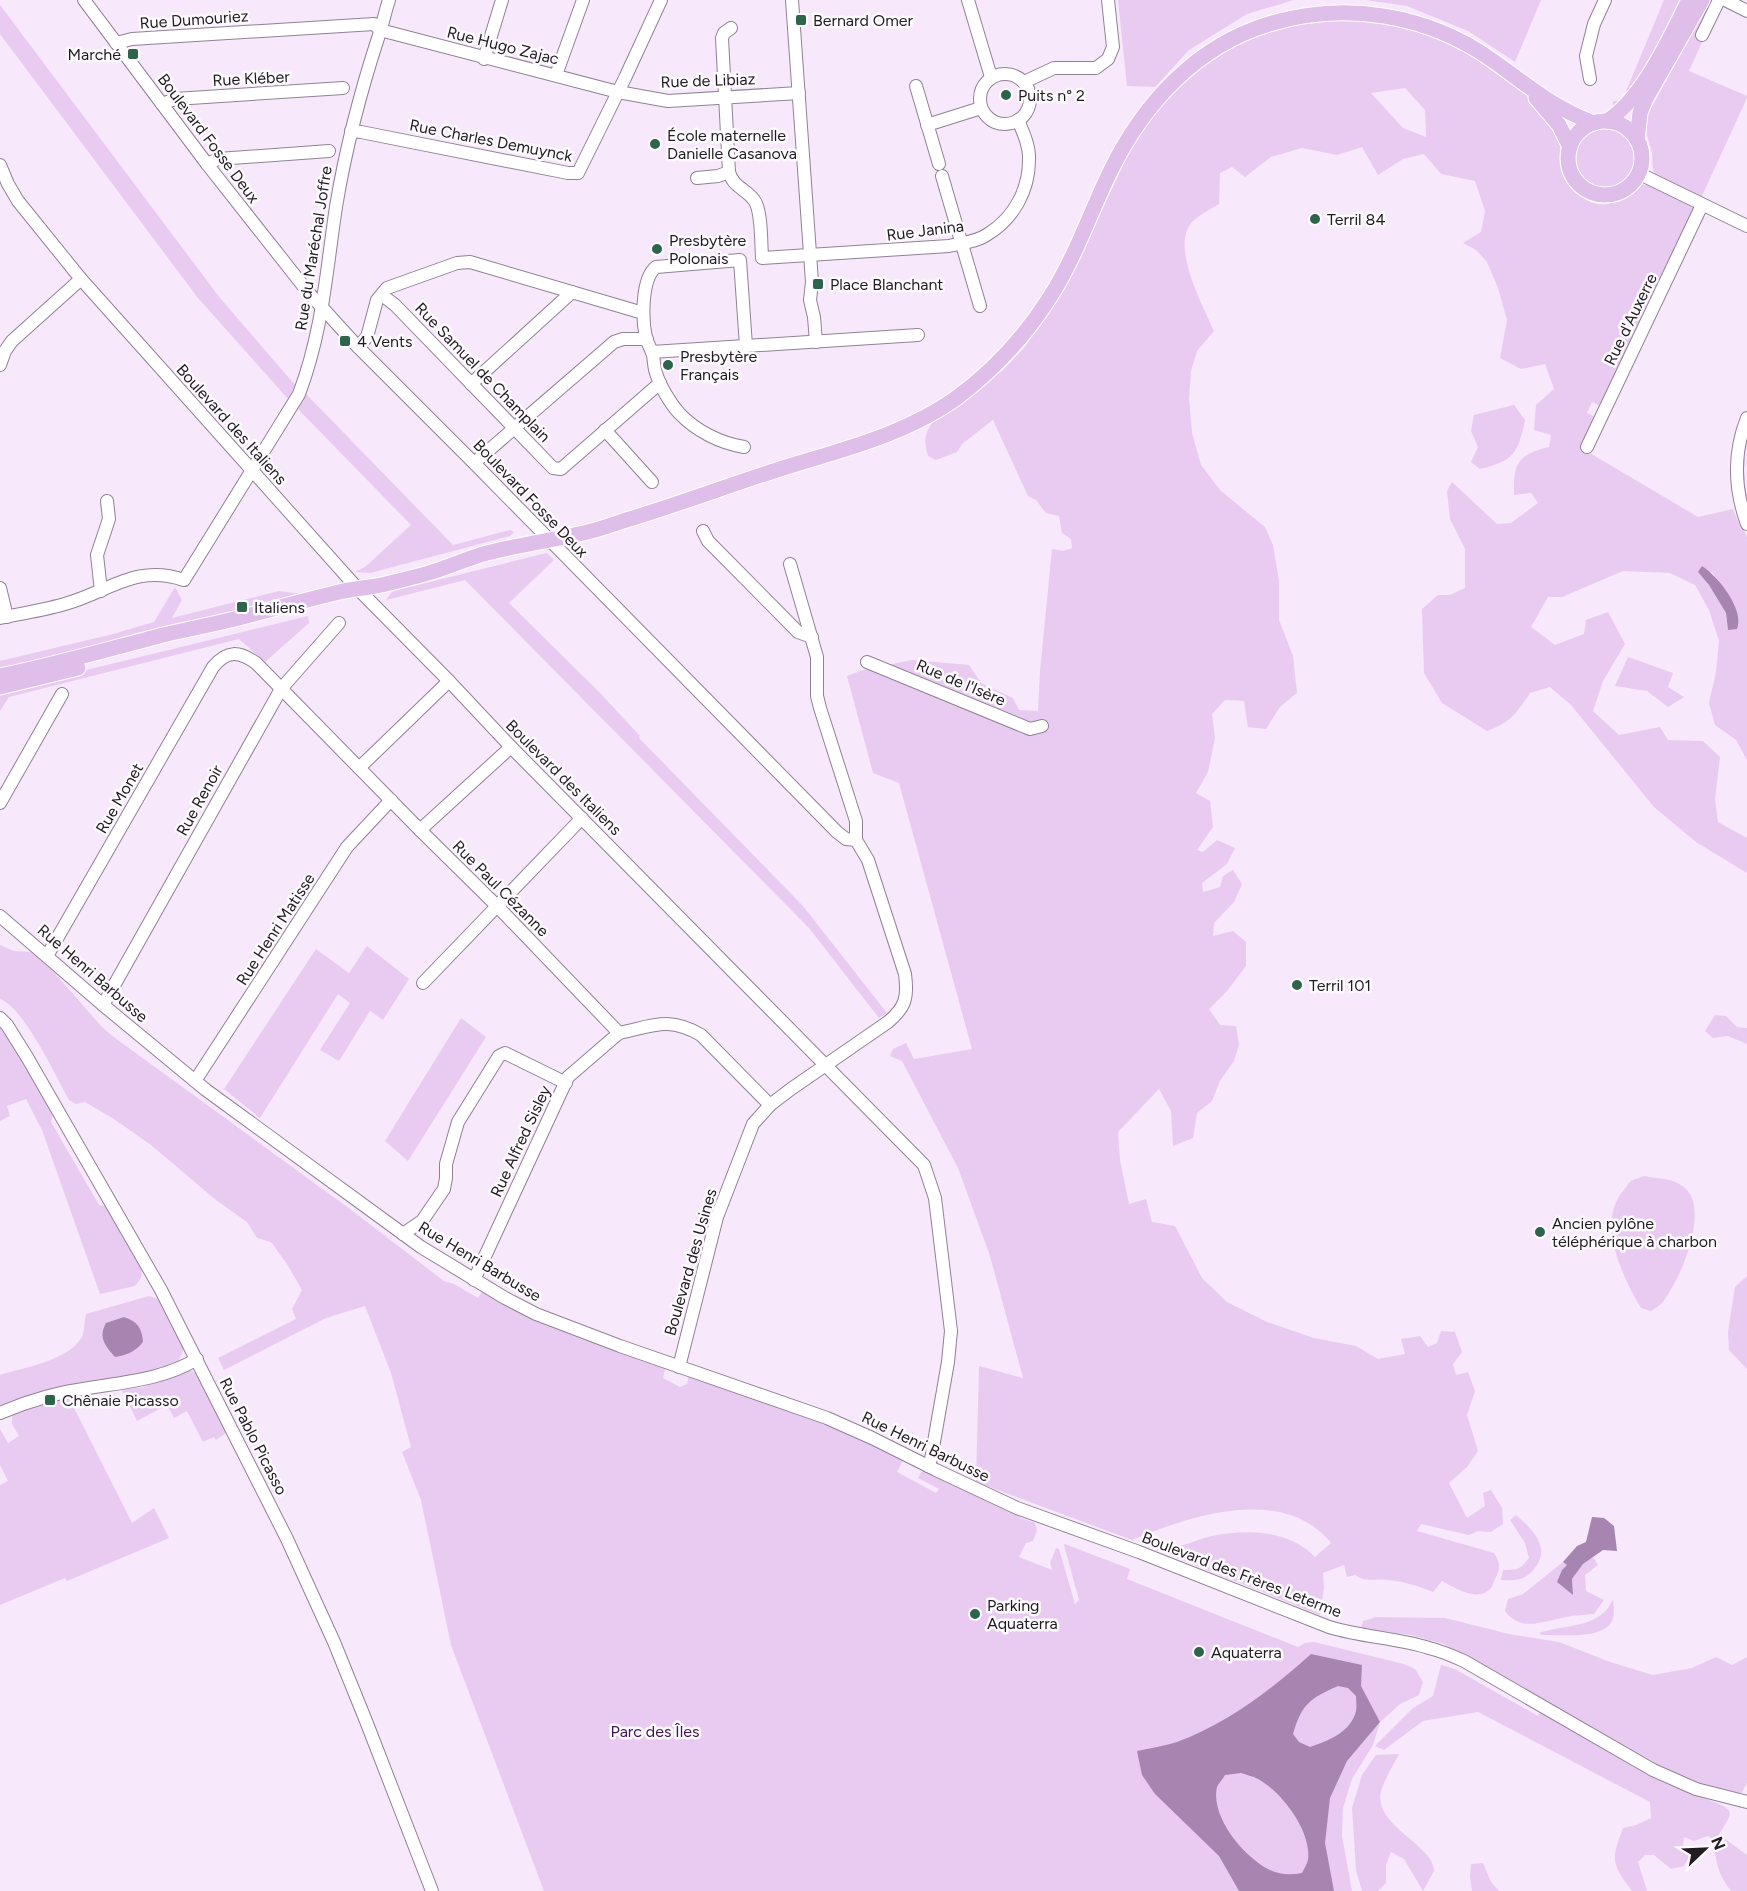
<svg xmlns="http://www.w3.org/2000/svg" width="1747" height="1891" viewBox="0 0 1747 1891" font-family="Figtree,sans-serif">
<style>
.green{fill:#e9cbf2;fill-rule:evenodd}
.water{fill:#a785b1;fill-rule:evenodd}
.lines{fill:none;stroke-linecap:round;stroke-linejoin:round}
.minor-casing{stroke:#908294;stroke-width:14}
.major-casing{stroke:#fff;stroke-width:17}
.minor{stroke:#fff;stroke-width:12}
.major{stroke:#dfbee9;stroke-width:15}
.poi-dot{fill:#2e644b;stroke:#fdfafe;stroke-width:2}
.labels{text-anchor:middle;stroke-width:5;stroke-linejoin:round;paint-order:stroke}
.street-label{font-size:16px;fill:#211b22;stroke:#fdfafe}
.poi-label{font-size:16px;fill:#211b22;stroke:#fdfafe;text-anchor:start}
.park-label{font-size:16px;fill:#42164e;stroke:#fdfafe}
</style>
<rect width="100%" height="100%" fill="#f7e8fb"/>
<g class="green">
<polygon points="1118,0 1294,0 1247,14 1189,50 1155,87 1127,86"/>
<polygon points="1366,0 1541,0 1515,62 1468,31 1407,6"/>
<path d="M1664 0H1685C1670 29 1639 95 1613 112V101H1622Z"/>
<polygon points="1710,0 1715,0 1703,40 1689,71 1747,96 1747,98 1701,198 1659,178 1655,174 1653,169 1652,152 1647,135 1646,123 1648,114"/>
<polygon points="0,5 220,298 295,385 288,399 198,298 0,34"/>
<path d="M1356 18C1377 22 1399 24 1419 30 1461 44 1498 70 1530 99 1539 107 1549 116 1555 126 1561 136 1560 145 1561 156 1561 173 1574 193 1589 201 1601 208 1616 203 1627 195 1632 192 1637 187 1642 185 1653 182 1686 201 1696 208L1603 407 1592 402 1587 413 1598 418 1583 449 1698 517 1733 509 1741 529 1743 528 1747 537V760L1736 740 1715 725 1709 703 1716 672 1719 641 1709 610 1695 585 1670 573 1623 571 1562 597H1548L1531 627 1555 645 1584 634 1586 620 1608 612 1625 644 1603 681 1593 711 1619 735 1660 727 1668 740 1703 741 1720 757 1715 799 1718 822 1747 838V873L1696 842 1654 807 1571 705 1550 687 1530 693C1516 714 1511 722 1487 731L1442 703 1424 673 1422 609 1438 595H1450L1465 588V549L1450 519 1447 491 1452 482 1497 524 1511 523 1538 503 1531 493 1514 495C1513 464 1518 454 1549 447L1551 435 1534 430 1536 405 1554 389 1545 364 1521 369 1500 358 1507 320 1498 288 1487 262 1476 250 1463 243 1481 232 1485 211 1475 181 1441 174 1424 154 1403 159 1378 175 1362 147 1337 155 1302 148 1271 157 1245 177 1232 167 1220 173 1219 204C1211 209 1199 215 1192 222 1170 246 1203 306 1214 331L1197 351 1191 371 1189 398 1192 433 1201 465 1221 491 1265 527 1273 545 1279 581V620L1293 656 1297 693 1280 707 1266 729 1248 727 1244 701 1225 700 1212 714 1215 738 1208 772 1196 793 1210 801 1213 827 1197 850 1203 852 1217 840 1235 848 1227 864 1202 883 1203 892 1220 887 1223 876 1233 870 1242 884 1234 902 1214 923 1213 936 1233 931 1246 942V966L1227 991 1209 1009 1220 1025 1236 1026 1239 1045 1234 1061 1220 1081 1212 1101 1197 1113 1193 1138 1173 1146 1171 1111 1159 1089 1118 1132 1120 1160 1129 1204 1146 1199 1152 1222 1175 1226 1202 1278 1227 1302 1267 1322 1314 1338 1356 1346 1378 1359 1405 1354 1401 1339 1420 1336 1428 1347 1437 1343 1441 1331 1455 1332 1462 1352 1453 1364 1456 1375 1468 1372 1475 1391 1467 1415 1478 1451 1467 1467 1449 1483 1467 1518 1485 1506 1483 1493 1491 1490 1502 1508 1503 1524 1491 1532 1478 1531 1469 1535 1421 1524 1417 1531 1494 1553C1499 1561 1501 1566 1497 1575 1495 1578 1493 1585 1491 1588 1478 1603 1455 1588 1442 1581L1433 1592C1418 1586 1403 1581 1387 1580 1374 1578 1366 1583 1355 1575L1347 1577 1344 1565 1323 1573 1324 1588 1320 1615 1152 1548 1169 1542 1172 1548H1175C1187 1544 1199 1539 1212 1536 1246 1529 1289 1530 1315 1557L1331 1543C1284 1484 1189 1516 1132 1540L976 1482 979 1366 1023 1378 990 1256 958 1168 902 1061 890 1056 893 1049 906 1043 914 1059 972 1049 899 783 873 773 847 676 863 670 912 660 969 665 981 683 1013 698 1019 710 1038 711 1040 671 1052 549 1063 551 1072 548 1071 539 1062 533 1059 516 1046 513 1036 500 1028 496 993 420 962 444 957 452 936 460 928 456C924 442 924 435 932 423L1002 371 1023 349 1040 326 1073 272 1131 148 1169 94 1202 63 1245 39 1292 23ZM1405 88 1425 110 1426 137 1403 128 1371 93ZM1698 572H1712L1735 605 1728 630 1726 613 1709 585Z"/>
<circle cx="1606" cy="157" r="30"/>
<polygon points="306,394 453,545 510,530 514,532 510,536 370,573 355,572 365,567 411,525 298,409"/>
<path d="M1514 405 1525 420C1518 453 1514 461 1480 469L1471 462 1478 447 1471 431 1474 415Z"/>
<polygon points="547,553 554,560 509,603 599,692 640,736 639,737 640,739 803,906 887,1013 879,1018 809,928 465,580 386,600 392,592 397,590"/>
<polygon points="175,587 182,600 172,618 279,591 303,594 48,659 0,670 0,661 113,634 154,622"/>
<polygon points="308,616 309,623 265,662 239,639 9,697 0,711 0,691"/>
<polygon points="1628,657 1673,673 1668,687 1684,697 1668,707 1647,691 1615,686"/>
<path d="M0 945 14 951 31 952 52 970 102 1027 115 1038 350 1209 444 1281 454 1284 478 1298 483 1290 666 1366 663 1378 680 1387 687 1384 689 1375 817 1419 904 1458 897 1472 936 1493 939 1489 918 1478 923 1469 1018 1512 1021 1518 1035 1523 1037 1530 1033 1541 1026 1543 1019 1557 1052 1570 1050 1563 1056 1548 1059 1549 1075 1604 1079 1600 1064 1545 1065 1544 1130 1569 1127 1579 1298 1647 1305 1643 1314 1642 1404 1664 1415 1669 1423 1682 1419 1695 1400 1704 1380 1722 1373 1745 1352 1779 1343 1808 1342 1836 1352 1891H544L451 1645 421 1500 402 1452 411 1447 391 1373 365 1306 326 1318 224 1370 218 1358 296 1319 292 1309 302 1290 287 1264 271 1242 257 1238 247 1222 216 1200 151 1145 114 1119 85 1102 76 1104 69 1100C55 1075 25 1009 0 999Z"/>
<polygon points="367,946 409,979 383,1020 370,1011 339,1061 320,1050 350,1003 338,994 260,1118 224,1089 316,949 349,973"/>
<polygon points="1715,1015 1726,1016 1737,1027 1747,1028 1747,1044 1728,1036 1713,1038 1705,1031"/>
<polygon points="461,1018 486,1037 408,1161 385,1141"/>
<polygon points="0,1024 6,1028 53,1114 51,1122 99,1205 107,1206 142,1267 141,1278 135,1286 100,1294 42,1130 26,1099 7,1106 10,1116 0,1121"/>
<path d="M1644 1176C1660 1179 1676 1178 1687 1190 1709 1214 1679 1282 1662 1303 1659 1306 1655 1308 1651 1311L1641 1308C1623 1278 1597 1224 1622 1192 1625 1189 1628 1184 1631 1181 1634 1179 1640 1178 1644 1176Z"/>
<polygon points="1747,1276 1747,1369 1729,1350 1728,1332 1735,1287"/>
<path d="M149 1296 158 1299 161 1304 182 1341 184 1348 178 1362 159 1370 0 1408V1375C25 1367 68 1361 82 1337 85 1331 84 1321 86 1314Z"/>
<polygon points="186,1370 195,1372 201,1377 225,1424 226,1433 216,1440 214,1437 203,1442 187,1411 174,1418 167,1405 137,1421 122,1390 143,1387"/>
<polygon points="68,1396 132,1523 154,1508 169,1538 67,1581 65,1578 0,1605 0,1485 8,1481 0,1465 0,1429 8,1443 19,1436 12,1424 12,1417 17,1411"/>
<path d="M1516 1515C1526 1524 1539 1535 1541 1549 1543 1561 1531 1576 1520 1579 1514 1581 1507 1580 1501 1580L1503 1570C1517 1570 1520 1570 1529 1558L1525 1543 1510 1520Z"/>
<path d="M1593 1557 1598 1565 1585 1575 1586 1591 1604 1600 1594 1614C1585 1615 1575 1615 1566 1617 1543 1621 1522 1633 1505 1611L1508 1599 1523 1594 1563 1562 1568 1565 1573 1594 1572 1579 1583 1564Z"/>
<path d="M1613 1599C1613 1605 1615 1612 1613 1618 1607 1641 1562 1634 1542 1635L1539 1633C1565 1624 1601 1629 1613 1599Z"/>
<path d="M1376 1617 1445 1618 1509 1634 1559 1642 1610 1662 1653 1675 1692 1668 1716 1657 1732 1665 1747 1657V1783L1742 1792 1735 1796 1709 1789 1704 1798C1739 1812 1734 1809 1715 1841L1721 1845 1725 1839 1747 1855V1891H1731C1718 1875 1715 1860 1714 1840L1708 1836 1694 1841 1684 1837 1683 1846 1689 1857 1684 1866 1671 1869 1654 1855H1645L1638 1862 1647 1891H1632C1611 1863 1611 1860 1623 1828L1636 1825 1651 1818 1650 1802 1478 1712 1423 1721 1384 1750 1375 1746 1413 1708 1433 1696 1441 1665 1455 1669 1538 1716 1544 1703 1444 1644 1410 1635 1361 1628 1363 1621Z"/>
<path d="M1399 1754C1393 1765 1386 1777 1382 1788 1371 1819 1415 1837 1429 1858 1432 1861 1433 1866 1434 1871L1423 1891 1404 1859 1391 1852 1386 1865V1883L1378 1891H1362L1356 1870 1352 1808 1362 1775 1376 1755Z"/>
<polygon points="1483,1863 1491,1882 1499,1891 1472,1891 1470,1877 1471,1864"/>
</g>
<g class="water">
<path d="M1702 566C1718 576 1745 610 1737 629L1728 630 1726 613 1709 585 1698 572Z"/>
<path d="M124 1317C137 1321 142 1328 143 1342 135 1352 127 1355 115 1357 105 1346 98 1337 106 1323Z"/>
<polygon points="1592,1517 1604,1518 1614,1526 1617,1551 1603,1550 1583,1564 1572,1579 1573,1595 1557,1582 1562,1570 1567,1565 1563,1562 1577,1546 1586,1542"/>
<path d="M1311 1654 1362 1665 1361 1686 1380 1722 1347 1761 1330 1798 1325 1843 1334 1891H1239L1219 1856 1155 1794 1142 1775 1137 1751C1150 1748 1164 1746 1177 1742 1227 1724 1272 1689 1311 1654ZM1338 1686 1348 1688 1356 1696C1356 1701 1357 1707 1356 1711 1351 1732 1328 1741 1310 1747L1299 1742 1293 1734C1302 1704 1309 1699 1338 1686ZM1241 1773C1246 1775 1253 1776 1258 1779 1282 1792 1312 1832 1308 1860 1307 1864 1304 1869 1302 1873 1291 1875 1281 1875 1270 1870 1245 1858 1210 1817 1217 1787 1219 1783 1223 1779 1225 1775Z"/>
</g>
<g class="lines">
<g class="minor-casing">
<g id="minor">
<path d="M84 0 207 164 308 292 358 347 474 463 837 832 846 839 856 840 868 860 905 974C908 997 906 1007 888 1022L791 1089 770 1105 753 1124 717 1217 679 1367"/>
<polyline points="792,0 812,282 810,300 814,317 816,342"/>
<polyline points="968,0 991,77"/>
<polyline points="1725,0 1747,11"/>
<path d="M731 28 724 33 722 38 729 172C733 187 746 189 754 200 762 210 761 244 762 258L949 246C962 243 977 242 988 234 1014 218 1029 190 1029 160 1030 147 1023 132 1018 120"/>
<polyline points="1702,35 1719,0"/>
<polyline points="116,43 132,39 374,24 380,30 618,92 668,101 799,93"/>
<polyline points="484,59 502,0"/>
<circle cx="1005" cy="99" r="25"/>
<polyline points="556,75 583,0"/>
<polyline points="1590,79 1586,56 1594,24 1605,0"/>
<polyline points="1024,82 1054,68 1096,68 1108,59 1113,47 1108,0"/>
<polyline points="916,86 939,164"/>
<polyline points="162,104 175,99 343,88"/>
<polyline points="927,125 981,108"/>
<polyline points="351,131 361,132 568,173 578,173 625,78 661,0"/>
<polyline points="207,164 218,159 329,151"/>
<polyline points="0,165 8,184 18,201 81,279 358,589 449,681 511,747 924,1165 935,1198 951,1331 948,1362 931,1459 928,1466"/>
<polyline points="1638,173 1747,226"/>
<polyline points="942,176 980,306"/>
<polyline points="697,178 718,176 729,172"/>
<polyline points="382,295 395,305 553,468 561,469 660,383"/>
<polyline points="358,347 367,337 377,300 387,288 457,263 470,262 643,313"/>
<polyline points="652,352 918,335"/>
<polyline points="0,365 5,351 12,341 81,279"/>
<polyline points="471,384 572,292"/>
<path d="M1747 418C1733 453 1734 488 1747 524"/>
<polyline points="605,430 652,482"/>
<path d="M744 447C720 443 696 431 679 413 670 403 660 386 656 373 654 368 654 361 653 355 651 349 648 344 646 338 642 320 641 279 656 267L740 260 746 346"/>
<polyline points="1587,447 1702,205"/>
<polyline points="474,463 614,342 623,339 647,339"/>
<polyline points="703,531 708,541 798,632 812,637"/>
<polyline points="790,564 817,657 817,696 820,708 856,821 856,840"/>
<polyline points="0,588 7,617"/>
<polyline points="101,591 97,555 109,519 107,501"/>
<path d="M0 618C23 613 46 610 68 603 111 590 137 564 184 580L299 394C323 330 326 273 336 207 346 146 360 93 379 35 383 23 385 12 389 0"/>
<polyline points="867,662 1030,729 1042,726"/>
<polyline points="359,768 449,681"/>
<polyline points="0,803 62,694"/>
<polyline points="420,830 511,747"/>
<path d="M0 916 103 1005 206 1090 421 1247 505 1298 536 1314 620 1346 827 1418 872 1438 936 1470 1017 1508 1139 1552 1329 1627C1362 1637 1397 1638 1429 1648 1441 1651 1453 1656 1464 1661L1653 1770 1696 1789 1747 1802"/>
<path d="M47 956 213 667C227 650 239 651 256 663L420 830 497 906 619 1033C653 1026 668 1016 701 1035L770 1105"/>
<polyline points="423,983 582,818"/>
<polyline points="103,1005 281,689 339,623"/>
<polyline points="0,1018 7,1025 27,1057 161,1290 287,1539 334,1642 366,1721 432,1891"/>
<polyline points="195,1081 347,847 391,800"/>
<polyline points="403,1234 422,1221 444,1189 446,1178 446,1164 458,1122 499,1056 505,1053 566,1083"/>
<polyline points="474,1280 568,1077 619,1033"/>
<path d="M0 1413C28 1401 59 1392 89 1388 126 1382 164 1379 197 1359"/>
</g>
</g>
<g class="major-casing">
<g id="major">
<polyline points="1536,98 1559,125 1570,147"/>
<path d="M1607 121C1644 97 1669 39 1689 0"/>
<circle cx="1605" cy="158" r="37"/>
<polyline points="1637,140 1640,113 1645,100 1702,0"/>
<path d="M0 676C55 665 109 649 163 635 184 630 205 626 226 621 263 612 298 602 335 593 353 588 372 588 390 583 405 579 420 576 435 571 453 565 469 558 487 553 518 545 548 541 579 534 594 531 609 526 623 521 677 505 729 485 783 468 841 450 904 435 955 399 993 371 1024 338 1050 297 1075 258 1090 213 1110 172 1143 104 1196 46 1269 24 1344 1 1427 14 1492 60 1526 84 1553 108 1594 123"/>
<polyline points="0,687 78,668"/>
</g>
</g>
<use href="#minor" class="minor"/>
<use href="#major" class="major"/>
</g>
<g class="poi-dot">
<rect x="795" y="14" width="12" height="12" rx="3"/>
<rect x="127" y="48" width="12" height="12" rx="3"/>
<circle cx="1006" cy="95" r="6"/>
<circle cx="655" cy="144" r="6"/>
<circle cx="1315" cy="219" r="6"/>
<circle cx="657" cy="249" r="6"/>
<rect x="812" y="278" width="12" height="12" rx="3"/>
<rect x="339" y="335" width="12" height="12" rx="3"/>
<circle cx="668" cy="365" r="6"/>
<rect x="236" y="601" width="12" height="12" rx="3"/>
<circle cx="1297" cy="985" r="6"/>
<circle cx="1540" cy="1232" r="6"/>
<rect x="44" y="1394" width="12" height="12" rx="3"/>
<circle cx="975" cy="1614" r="6"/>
<circle cx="1199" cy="1652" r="6"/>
</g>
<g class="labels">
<g class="street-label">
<text transform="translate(194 19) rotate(-4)" y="6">Rue Dumouriez</text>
<text transform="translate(503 45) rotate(14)" y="6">Rue Hugo Zajac</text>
<text transform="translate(251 78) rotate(-3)" y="6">Rue Kléber</text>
<text transform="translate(708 80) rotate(-2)" y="6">Rue de Libiaz</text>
<text transform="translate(209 138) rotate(53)" y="6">Boulevard Fosse Deux</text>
<text transform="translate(491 140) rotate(11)" y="6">Rue Charles Demuynck</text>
<text transform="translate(925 230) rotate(-7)" y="6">Rue Janina</text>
<text transform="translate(313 248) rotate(-81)" y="6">Rue du Maréchal Joffre</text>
<text transform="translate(1630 319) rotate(-64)" y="6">Rue d'Auxerre</text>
<text transform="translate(483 372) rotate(46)" y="6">Rue Samuel de Champlain</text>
<text transform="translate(232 424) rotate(48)" y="6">Boulevard des Italiens</text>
<text transform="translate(531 498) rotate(46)" y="6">Boulevard Fosse Deux</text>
<text transform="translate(961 682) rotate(23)" y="6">Rue de l'Isère</text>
<text transform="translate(564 777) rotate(45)" y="6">Boulevard des Italiens</text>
<text transform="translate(119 798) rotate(-60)" y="6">Rue Monet</text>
<text transform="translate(199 800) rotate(-61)" y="6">Rue Renoir</text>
<text transform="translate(501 888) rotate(45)" y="6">Rue Paul Cézanne</text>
<text transform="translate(275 929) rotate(-57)" y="6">Rue Henri Matisse</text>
<text transform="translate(93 973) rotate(41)" y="6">Rue Henri Barbusse</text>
<text transform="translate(520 1141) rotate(-65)" y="6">Rue Alfred Sisley</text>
<text transform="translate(480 1261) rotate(31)" y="6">Rue Henri Barbusse</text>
<text transform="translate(690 1262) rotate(-74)" y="6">Boulevard des Usines</text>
<text transform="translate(254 1436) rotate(63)" y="6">Rue Pablo Picasso</text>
<text transform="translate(926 1446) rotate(26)" y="6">Rue Henri Barbusse</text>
<text transform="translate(1242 1574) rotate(21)" y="6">Boulevard des Frères Leterme</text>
</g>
<g class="poi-label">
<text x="813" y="26">Bernard Omer</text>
<text x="121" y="60" text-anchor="end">Marché</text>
<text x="1018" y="101">Puits n° 2</text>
<text x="667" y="141">École maternelle<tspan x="667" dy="18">Danielle Casanova</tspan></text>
<text x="1327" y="225">Terril 84</text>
<text x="669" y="246">Presbytère<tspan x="669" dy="18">Polonais</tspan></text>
<text x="830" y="290">Place Blanchant</text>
<text x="357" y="347">4 Vents</text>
<text x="680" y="362">Presbytère<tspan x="680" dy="18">Français</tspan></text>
<text x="254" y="613">Italiens</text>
<text x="1309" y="991">Terril 101</text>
<text x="1552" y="1229">Ancien pylône<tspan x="1552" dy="18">téléphérique à charbon</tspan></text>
<text x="62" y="1406">Chênaie Picasso</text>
<text x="987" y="1611">Parking<tspan x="987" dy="18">Aquaterra</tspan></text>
<text x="1211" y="1658">Aquaterra</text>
</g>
<g class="park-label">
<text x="655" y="1737">Parc des Îles</text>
</g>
</g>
<g transform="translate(1705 1849) rotate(67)" stroke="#fdfafe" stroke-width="4.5" paint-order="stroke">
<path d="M0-4.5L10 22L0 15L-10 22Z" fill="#211b22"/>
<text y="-9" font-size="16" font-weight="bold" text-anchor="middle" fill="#211b22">N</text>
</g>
</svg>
